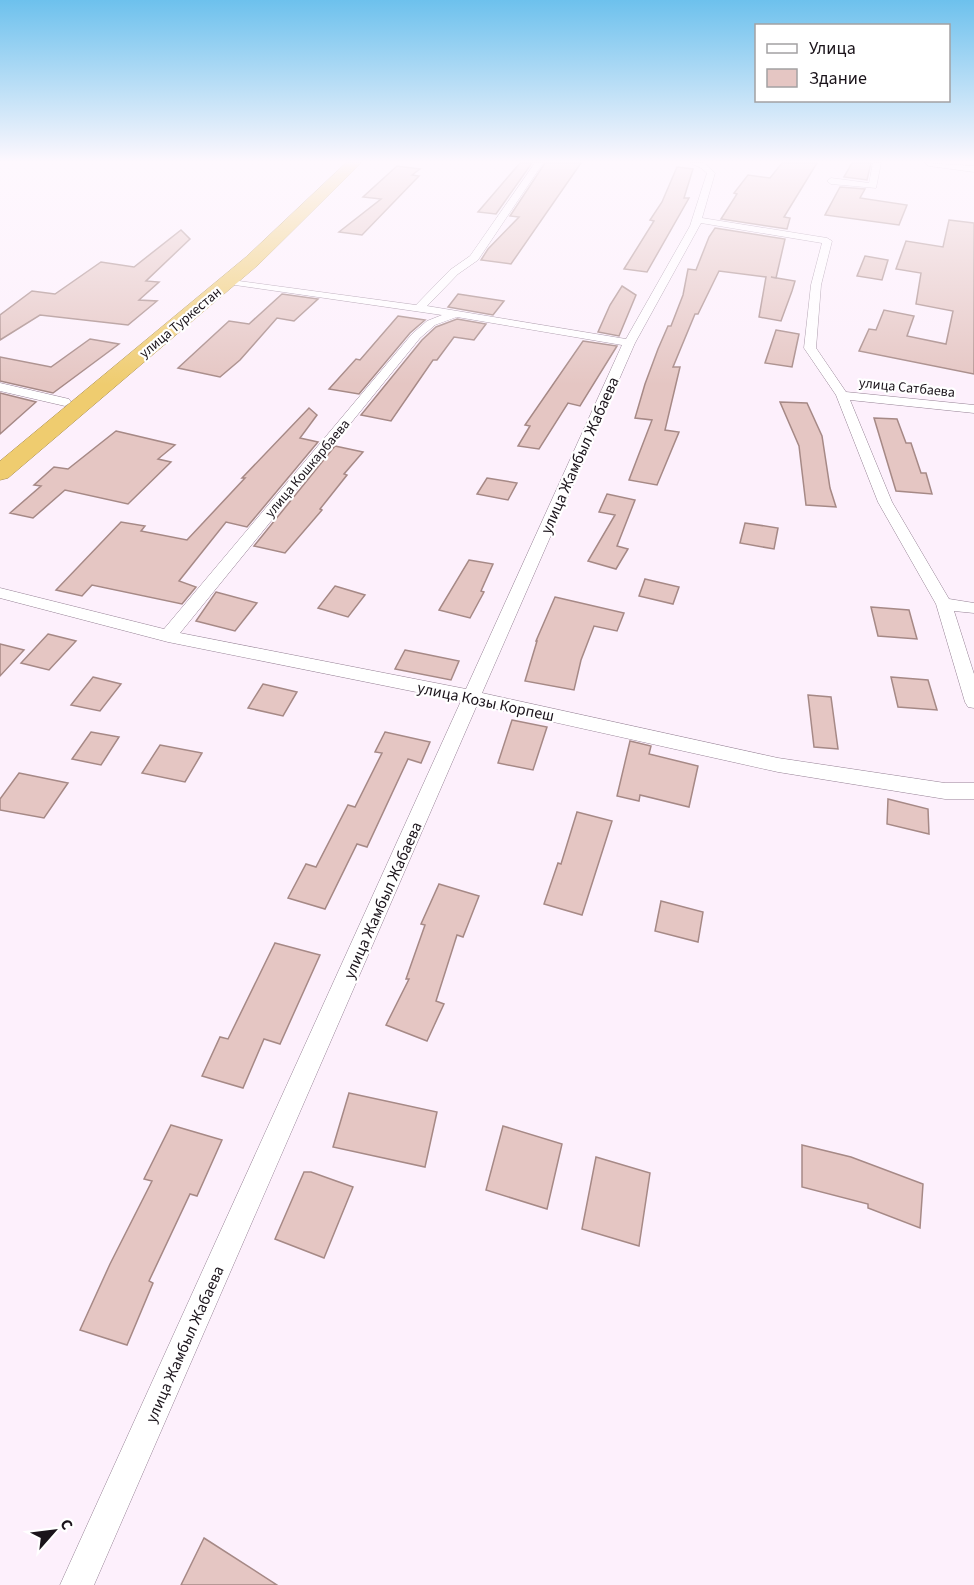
<svg xmlns="http://www.w3.org/2000/svg" width="974" height="1585" viewBox="0 0 974 1585" font-family="'Source Sans 3',sans-serif">
<style>
.building{fill:#e5c6c3;stroke:#a68986;stroke-width:1.5}
.lines{fill:none;stroke-linecap:round;stroke-linejoin:round}
.street-casing{stroke:#958194;stroke-width:1}
.highway-casing{stroke:#a48b51;stroke-width:1}
.street{fill:#fff;fill-rule:evenodd}
.highway{fill:#efcc6f;fill-rule:evenodd}
.labels{text-anchor:middle;stroke-width:4.5;stroke-linejoin:round;paint-order:stroke}
.far-street-label{font-size:14px;fill:#1a131a;stroke:#fff}
.street-label{font-size:16px;fill:#1a131a;stroke:#fff}
</style>
<rect width="100%" height="100%" fill="#fdf0fc"/>
<g class="building">
<polygon points="520,163 532,163 496,214 478,212"/>
<polygon points="545,163 581,163 511,264 481,260 488,249 519,217 510,216"/>
<polygon points="782,163 817,163 784,217 790,218 787,229 721,219 737,194 734,193 748,175 770,178"/>
<polygon points="852,163 871,163 867,180 844,177"/>
<polygon points="397,166 420,169 412,175 419,176 362,235 339,232 381,199 363,197"/>
<polygon points="677,167 693,169 684,198 689,198 647,272 624,269 654,221 650,220 662,202"/>
<polygon points="840,187 865,189 860,198 907,205 899,225 825,215"/>
<polygon points="949,220 974,223 974,374 859,351 869,329 876,330 884,310 914,316 907,336 946,344 953,311 916,304 921,273 896,269 906,241 943,247"/>
<polygon points="715,228 785,239 776,278 771,277 795,281 792,291 781,321 759,317 766,277 719,271 698,314 695,314 673,367 680,367 665,430 679,432 657,485 629,480 652,420 635,418 645,384 658,349 668,326 671,326 683,295 688,269 696,270 709,237"/>
<polygon points="181,230 190,239 146,281 159,282 139,300 157,301 128,325 40,315 0,340 0,315 32,291 55,294 101,262 134,267"/>
<polygon points="865,256 888,260 882,280 857,276"/>
<polygon points="622,286 636,295 619,336 598,332 610,305"/>
<polygon points="282,294 318,299 294,321 277,318 240,360 220,377 178,368 229,321 249,324"/>
<polygon points="458,294 504,301 493,315 448,307"/>
<polygon points="398,316 425,320 410,333 359,394 329,389 356,359 360,360"/>
<polygon points="457,319 486,324 474,340 454,337 437,360 433,360 391,421 361,415 422,340 436,327"/>
<polygon points="776,330 799,334 792,367 765,363"/>
<polygon points="90,339 119,344 53,393 0,381 0,357 51,367"/>
<polygon points="583,341 617,346 580,406 568,403 539,449 518,446 530,426 525,425"/>
<polygon points="0,393 36,402 0,434"/>
<polygon points="780,402 807,403 822,436 830,488 836,507 806,505 799,446"/>
<polygon points="309,408 317,415 300,438 318,442 247,527 226,522 179,581 196,587 182,604 92,585 82,596 56,590 121,522 145,526 141,531 187,540 245,478 242,478"/>
<polygon points="874,418 897,419 906,443 911,443 921,473 926,473 932,494 896,491"/>
<polygon points="116,431 175,445 158,459 171,462 128,504 65,490 33,518 10,513 41,486 34,485 54,467 68,469"/>
<polygon points="335,446 363,452 344,474 347,475 320,509 322,510 285,553 254,546"/>
<polygon points="487,478 517,483 508,500 477,494"/>
<polygon points="607,494 635,500 617,546 628,549 616,569 588,561 615,515 599,512"/>
<polygon points="745,523 778,528 774,549 740,543"/>
<polygon points="469,560 493,564 481,591 484,592 470,618 439,610"/>
<polygon points="645,579 679,587 673,604 639,596"/>
<polygon points="335,586 365,595 348,617 318,608"/>
<polygon points="216,592 257,603 235,631 196,621"/>
<polygon points="555,597 624,613 617,631 594,626 581,660 574,690 525,681 537,641 536,641"/>
<polygon points="871,607 909,610 917,639 878,636"/>
<polygon points="48,634 76,641 49,670 21,663"/>
<polygon points="0,644 24,650 0,676"/>
<polygon points="405,650 459,661 451,680 395,669"/>
<polygon points="93,677 121,684 100,711 71,705"/>
<polygon points="891,677 928,680 937,710 898,707"/>
<polygon points="263,684 297,692 283,716 248,708"/>
<polygon points="808,695 831,697 838,749 814,747"/>
<polygon points="512,720 547,727 533,770 498,763"/>
<polygon points="91,732 119,737 101,765 72,759"/>
<polygon points="385,732 430,742 421,763 408,759 367,847 357,844 325,909 288,898 306,864 316,867 348,805 355,807 382,753 375,752"/>
<polygon points="630,741 651,746 649,754 698,766 689,807 640,795 639,801 617,796"/>
<polygon points="160,745 202,753 185,782 142,773"/>
<polygon points="19,773 68,783 44,818 0,810 0,799"/>
<polygon points="888,799 928,809 929,834 887,824"/>
<polygon points="577,812 612,821 582,915 544,904 558,863 561,864"/>
<polygon points="439,884 479,896 463,937 457,935 436,1001 444,1004 427,1041 386,1025 409,979 406,979 425,925 421,924"/>
<polygon points="661,901 703,912 698,942 655,931"/>
<polygon points="275,943 320,955 280,1044 264,1039 243,1088 202,1076 220,1037 228,1039"/>
<polygon points="349,1093 437,1112 425,1167 333,1147"/>
<polygon points="171,1125 222,1140 197,1196 190,1194 149,1281 153,1283 127,1345 80,1330 110,1264 152,1181 144,1179"/>
<polygon points="503,1126 562,1144 547,1209 486,1190"/>
<polygon points="802,1145 851,1157 923,1184 920,1228 868,1208 868,1204 802,1187"/>
<polygon points="596,1157 650,1173 639,1246 582,1229"/>
<polygon points="304,1172 311,1172 353,1187 324,1258 275,1239"/>
<polygon points="204,1538 277,1585 181,1585"/>
</g>
<g class="lines">
<g class="street-casing">
<g id="street">
<path d="M535 163H543L478 260 458 274 427 306 626 339 690 226 707 173 701 168 690 163H704L715 173 702 218 827 238 832 241 821 285 816 348 846 392 974 405V413L850 400 892 502 949 599 974 603V613L954 611 974 674V708L968 707 965 702 936 604 878 502 836 395 804 348 811 285 822 243 701 223 635 343 482 693 778 758 945 783H974V799H945L778 772 477 705 94 1585H60L461 701 168 642 0 598V588L164 629 412 334 427 321 442 315 228 284 223 281 224 279 416 305 450 270 470 256ZM457 317 622 345 466 689 180 633 420 338 435 325Z"/>
<polygon points="873,163 881,163 876,188 831,184 827,181 831,178 869,183"/>
<polygon points="925,163 974,166 974,172 929,166"/>
<polygon points="0,383 69,399 71,402 65,406 0,391"/>
</g>
</g>
<g class="highway-casing">
<polygon id="highway" points="346,163 361,163 258,265 8,478 0,480 0,461 246,257"/>
</g>
<use href="#street" class="street"/>
<use href="#highway" class="highway"/>
</g>
<linearGradient id="sky" x2="0" y2="1"><stop stop-color="#6dc1ed"/><stop offset="0.42" stop-color="#fef8fe"/><stop offset="1" stop-color="#fef8fe" stop-opacity="0"/></linearGradient>
<rect width="974" height="385" fill="url(#sky)"/>
<g class="labels">
<g class="far-street-label">
<text transform="translate(180 322) rotate(-40)" y="5">улица Туркестан</text>
<text transform="translate(907 387) rotate(6)" y="5">улица Сатбаева</text>
<text transform="translate(307 468) rotate(-50)" y="5">улица Кошкарбаева</text>
</g>
<g class="street-label">
<text transform="translate(579 455) rotate(-66)" y="6">улица Жамбыл Жабаева</text>
<text transform="translate(486 701) rotate(12)" y="6">улица Козы Корпеш</text>
<text transform="translate(382 900) rotate(-66)" y="6">улица Жамбыл Жабаева</text>
<text transform="translate(184 1344) rotate(-66)" y="6">улица Жамбыл Жабаева</text>
</g>
</g>
<rect x="755" y="24" width="195" height="78" fill="#ffffff" stroke="#a3a1a3" stroke-width="1.5"/>
<rect x="767" y="44" width="30" height="9" fill="#ffffff" stroke="#a3a1a3" stroke-width="1.5"/>
<text x="809" y="54" font-size="18" fill="#1a131a">Улица</text>
<rect x="767" y="69" width="30" height="18" fill="#e5c6c3" stroke="#a3a1a3" stroke-width="1.5"/>
<text x="809" y="84" font-size="18" fill="#1a131a">Здание</text>
<g transform="translate(54 1531) rotate(62)" stroke="#ffffff" stroke-width="4.5" paint-order="stroke">
<path d="M0-4.5L10 22L0 15L-10 22Z" fill="#1a131a"/>
<text y="-9" font-size="16" font-weight="bold" text-anchor="middle" fill="#1a131a">С</text>
</g>
</svg>
